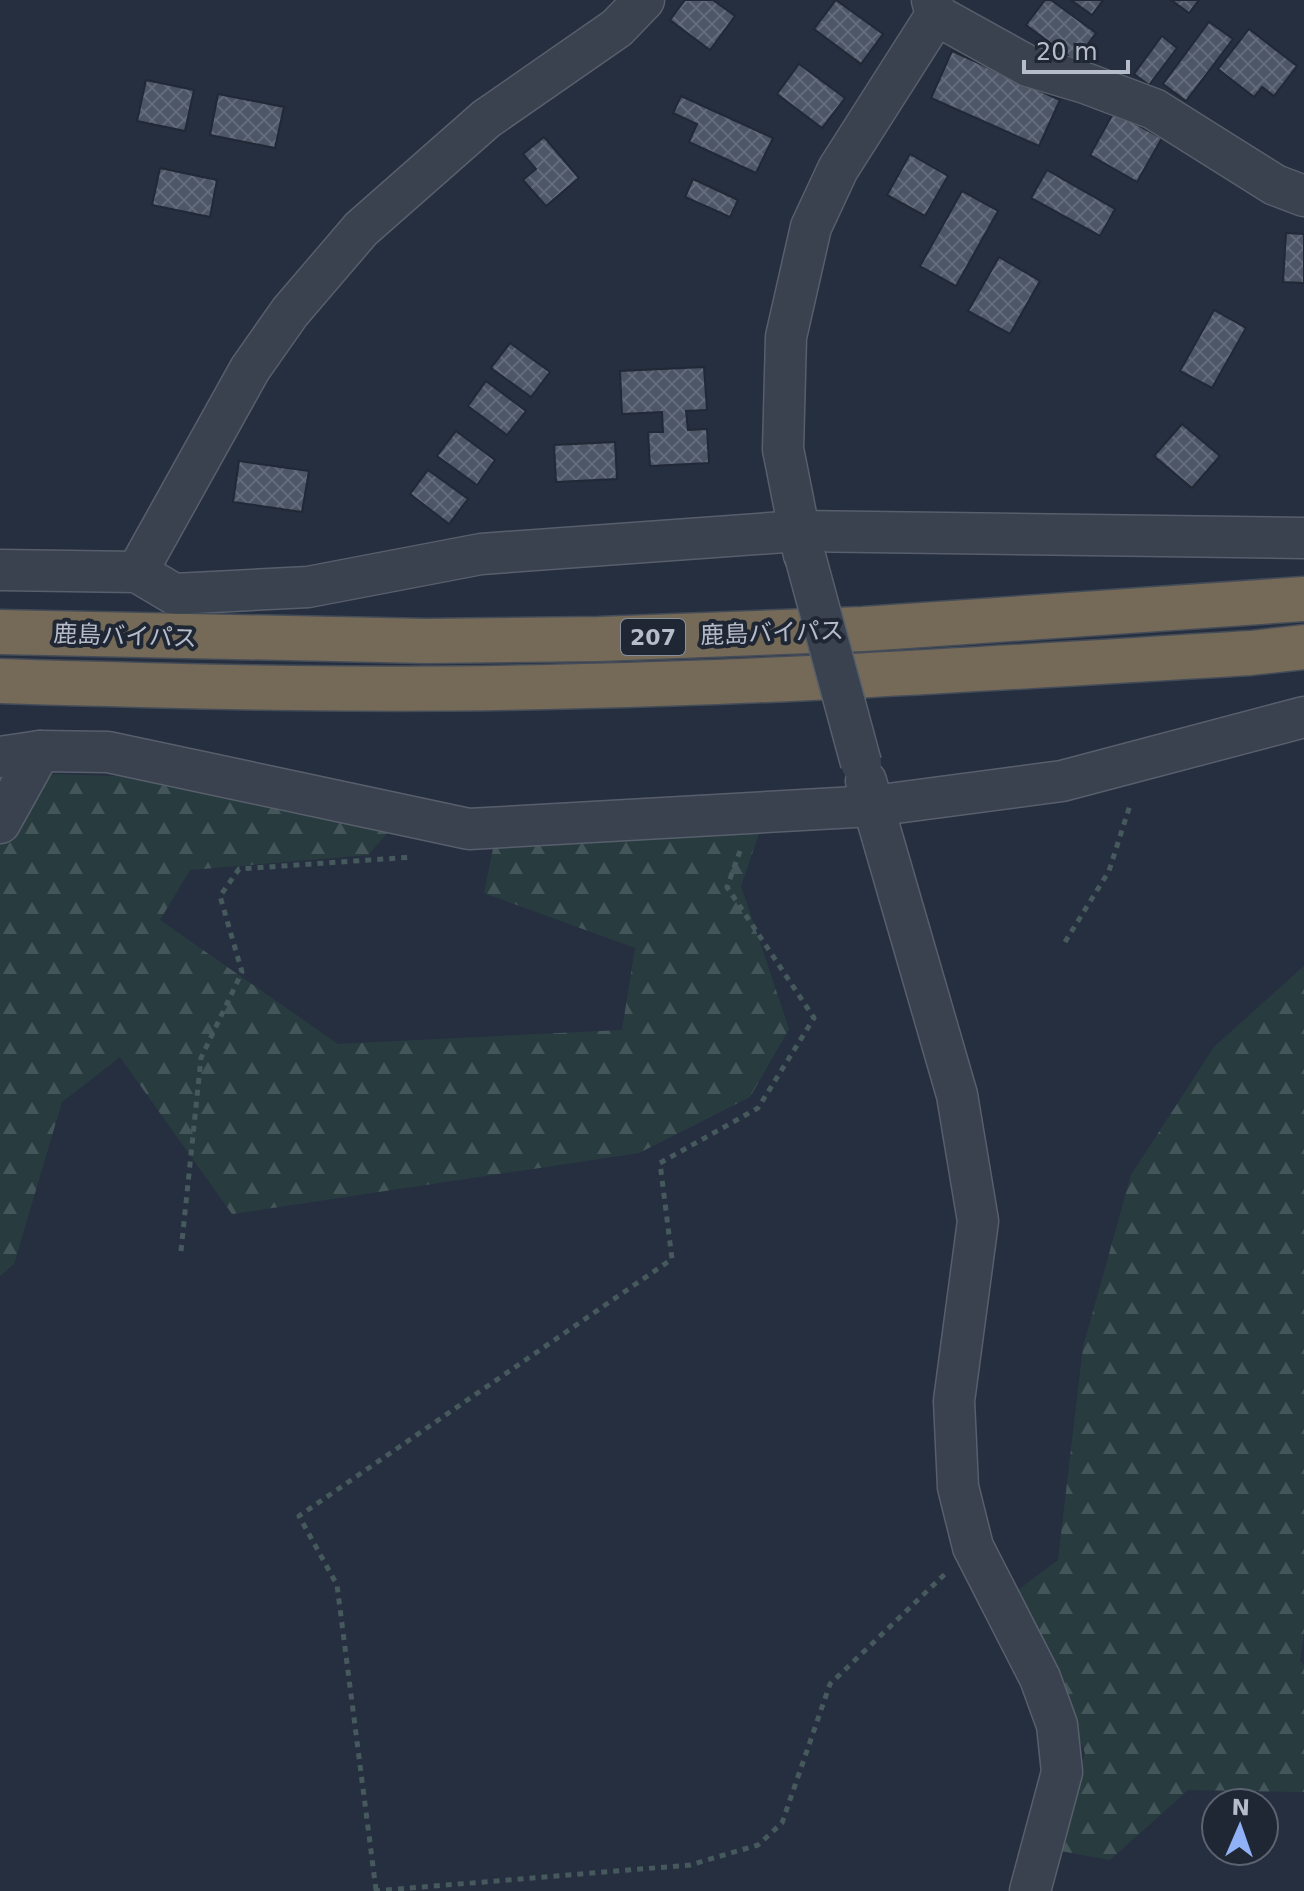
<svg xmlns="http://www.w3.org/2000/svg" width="1304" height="1891" viewBox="0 0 1304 1891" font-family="'DejaVu Sans','Noto Sans JP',sans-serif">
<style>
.forest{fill:url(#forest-firs)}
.building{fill:url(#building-cross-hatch);stroke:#212836;stroke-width:2}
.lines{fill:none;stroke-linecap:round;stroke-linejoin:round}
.street-casing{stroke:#585f6c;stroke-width:43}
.highway-casing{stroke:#454c59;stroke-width:47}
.path{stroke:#46595d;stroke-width:5;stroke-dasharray:6 6;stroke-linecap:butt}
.street{stroke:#3a414f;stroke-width:40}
.highway{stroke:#746a57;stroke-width:44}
.street-bridge-casing{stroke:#585f6c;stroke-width:43;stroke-linecap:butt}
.street-bridge{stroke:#3a414f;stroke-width:40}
.labels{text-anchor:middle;stroke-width:8;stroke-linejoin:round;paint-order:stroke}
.shield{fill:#1f2634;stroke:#898f9c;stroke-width:2}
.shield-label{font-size:22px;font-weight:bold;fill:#b6bcc9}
.street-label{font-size:24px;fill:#b6bcc9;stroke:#1f2634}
</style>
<defs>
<pattern id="forest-firs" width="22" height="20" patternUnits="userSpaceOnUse" patternTransform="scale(2)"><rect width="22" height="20" fill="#283c40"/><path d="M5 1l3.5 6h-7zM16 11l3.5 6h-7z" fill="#45565a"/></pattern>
<pattern id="building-cross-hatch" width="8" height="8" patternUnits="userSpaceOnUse" patternTransform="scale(2)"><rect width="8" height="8" fill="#4c5667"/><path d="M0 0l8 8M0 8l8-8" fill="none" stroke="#646c7b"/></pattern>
</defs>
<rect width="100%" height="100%" fill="#262f3f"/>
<g class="forest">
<polygon points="21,773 141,777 392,828 368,855 190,870 160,920 338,1044 622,1030 635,948 484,893 493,849 761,828 741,886 789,1029 750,1097 639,1153 232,1214 120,1057 62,1102 14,1264 0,1276 0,797"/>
<polygon points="1304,966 1304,1631 1300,1661 1304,1665 1304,1792 1188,1790 1110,1860 1055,1850 1085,1753 1018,1590 1058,1560 1083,1347 1131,1175 1214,1047"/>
</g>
<g class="building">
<polygon points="685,0 713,0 735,16 710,50 670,20"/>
<polygon points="836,0 883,34 861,64 814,29"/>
<polygon points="1045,0 1051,0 1096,33 1075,61 1026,25"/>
<polygon points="1071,0 1103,0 1092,15"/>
<polygon points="1171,0 1199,0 1189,13"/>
<polygon points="1209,22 1233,39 1186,101 1163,84"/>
<polygon points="1249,29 1297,66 1274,96 1262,87 1254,97 1218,69"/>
<polygon points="1162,36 1177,48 1149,85 1134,74"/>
<polygon points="952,51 1060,100 1039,146 931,98"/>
<polygon points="799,64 845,98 822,128 777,94"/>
<polygon points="146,80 194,90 185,131 137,121"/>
<polygon points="218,94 284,107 275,148 210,135"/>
<polygon points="681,96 773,138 756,173 689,142 697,124 673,113"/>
<polygon points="1114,112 1162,138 1137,182 1090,155"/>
<polygon points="544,137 579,178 546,206 523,180 536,169 523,154"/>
<polygon points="910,154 948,176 925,216 887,195"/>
<polygon points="160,168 217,180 210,217 152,205"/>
<polygon points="1047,170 1115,209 1100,236 1031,198"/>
<polygon points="693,179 738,200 730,217 685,197"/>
<polygon points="962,191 998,211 956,286 920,266"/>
<polygon points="1286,233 1304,234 1304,283 1283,282"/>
<polygon points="999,257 1040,281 1010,334 968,311"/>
<polygon points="1214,310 1246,328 1212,388 1180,371"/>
<polygon points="510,343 550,372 531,397 491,368"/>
<polygon points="704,367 707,410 686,411 688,430 707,429 709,463 650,466 648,432 663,432 662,412 622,414 620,371"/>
<polygon points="486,381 526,411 507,435 468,406"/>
<polygon points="1182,424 1220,456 1192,488 1154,456"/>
<polygon points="456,431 495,460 477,485 437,456"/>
<polygon points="615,442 617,479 556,482 554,445"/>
<polygon points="239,461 309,471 302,512 233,502"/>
<polygon points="428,470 468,499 449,524 410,494"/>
</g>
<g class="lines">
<g class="street-casing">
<g id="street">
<polyline points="932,0 936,15 1028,66 1085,83 1154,109 1275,185 1304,196"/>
<polyline points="804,555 783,449 786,337 811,227 838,169 936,15"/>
<polyline points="0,570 137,572 174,594 308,587 481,554 798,531 1304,538"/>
<polyline points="137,572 250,369 290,312 361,229 486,119 617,28 644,0"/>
<polyline points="0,757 40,751 108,752 469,829 873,806 1062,781 1304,717"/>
<polyline points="866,781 957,1095 978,1221 954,1401 958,1487 973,1547 1040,1678 1057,1725 1062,1772 1030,1891"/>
<polyline points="0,823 40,751"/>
</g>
</g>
<g class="highway-casing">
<g id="highway">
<polyline points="0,632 426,641 599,639 863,629 1304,599"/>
<path d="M0 681C195 687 390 692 585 686 807 681 1029 666 1251 653L1304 647"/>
</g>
</g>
<g class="path">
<polyline points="1065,942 1109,871 1131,802"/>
<polyline points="181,1251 201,1058 242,972 220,896 239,869 413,857"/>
<polyline points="376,1890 337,1585 299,1516 672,1259 660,1163 758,1108 814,1018 727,887 740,851"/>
<polyline points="374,1891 690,1865 758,1845 782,1823 830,1684 947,1572"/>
</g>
<use href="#street" class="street"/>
<use href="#highway" class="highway"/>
<g class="street-bridge-casing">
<polyline id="street-bridge" points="805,556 861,763"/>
</g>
<use href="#street-bridge" class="street-bridge"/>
</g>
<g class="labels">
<rect class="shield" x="621" y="619" width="64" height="36" rx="6"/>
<g class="shield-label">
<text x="653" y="645">207</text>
</g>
<g class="street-label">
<text transform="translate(772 633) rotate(-2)" y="8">鹿島バイパス</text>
<text transform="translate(125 636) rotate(2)" y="8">鹿島バイパス</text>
</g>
</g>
<g transform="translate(1240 1827) rotate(2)"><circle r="38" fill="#1f2634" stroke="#5b6270" stroke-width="2"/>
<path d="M0-6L14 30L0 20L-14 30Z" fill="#90b1f5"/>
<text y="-12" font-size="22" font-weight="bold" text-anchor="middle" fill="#b6bcc9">N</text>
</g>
<path d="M1024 60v12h104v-12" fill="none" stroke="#b6bcc9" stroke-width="4"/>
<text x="1036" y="60" font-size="24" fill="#b6bcc9" stroke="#1f2634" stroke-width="6" paint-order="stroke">20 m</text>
</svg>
